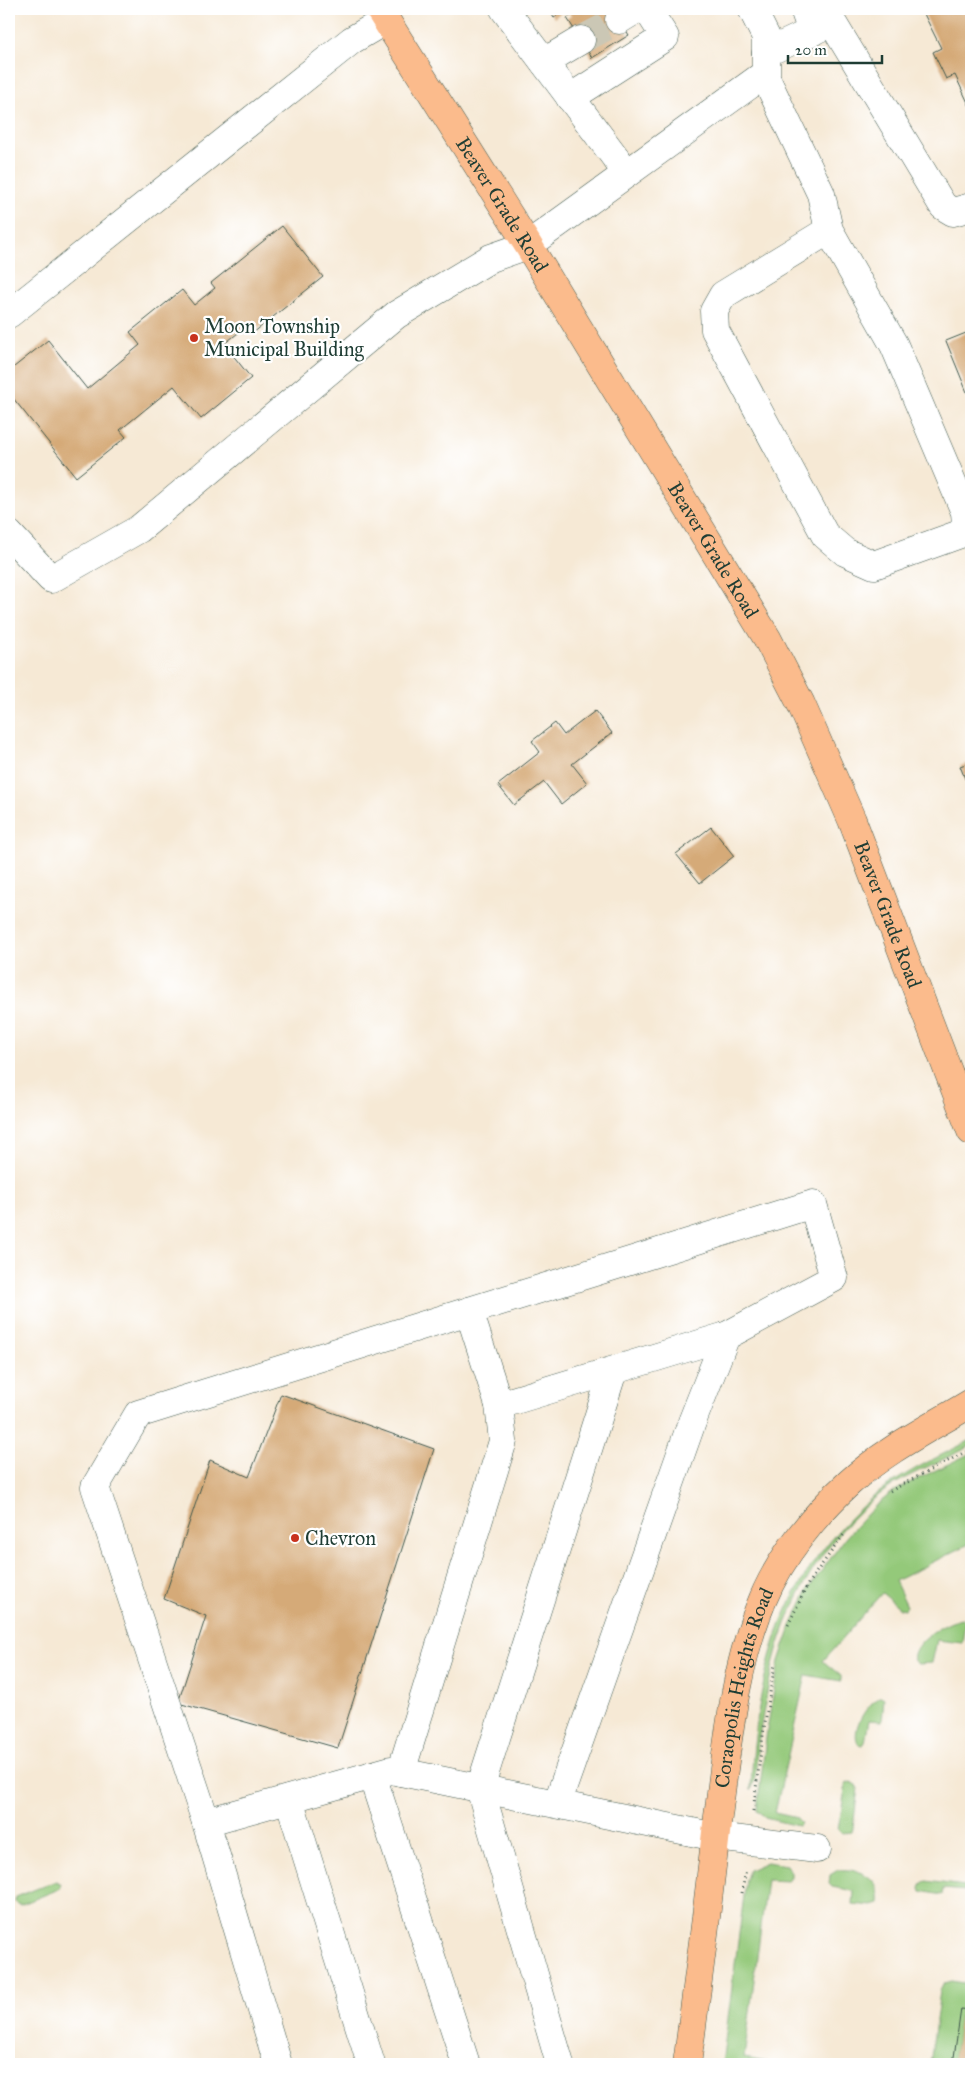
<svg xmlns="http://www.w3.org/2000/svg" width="980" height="2073" viewBox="0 0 980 2073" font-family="'IM FELL Great Primer',serif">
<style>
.green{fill:#94c97a;stroke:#5a8357}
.building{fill:#d5aa78}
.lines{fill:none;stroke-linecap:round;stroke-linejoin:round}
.minor-tunnel{stroke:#cbc7b5;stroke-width:28;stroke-dasharray:28 14;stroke-linecap:butt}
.minor-casing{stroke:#3f574c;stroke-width:29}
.major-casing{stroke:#3f574c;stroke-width:29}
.path{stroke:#3f574c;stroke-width:3;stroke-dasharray:1 4;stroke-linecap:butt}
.minor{stroke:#fff;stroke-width:28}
.major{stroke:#fbbb8c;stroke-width:28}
.poi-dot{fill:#c8321e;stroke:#fff;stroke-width:2}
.labels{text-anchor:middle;stroke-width:4.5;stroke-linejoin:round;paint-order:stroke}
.street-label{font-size:20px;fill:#1f3d34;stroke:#fff}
.poi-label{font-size:20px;fill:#1f3d34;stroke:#fff;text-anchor:start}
</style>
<rect width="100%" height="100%" fill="#fff"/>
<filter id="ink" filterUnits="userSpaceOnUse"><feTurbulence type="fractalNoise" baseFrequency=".02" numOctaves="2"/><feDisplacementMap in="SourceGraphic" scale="10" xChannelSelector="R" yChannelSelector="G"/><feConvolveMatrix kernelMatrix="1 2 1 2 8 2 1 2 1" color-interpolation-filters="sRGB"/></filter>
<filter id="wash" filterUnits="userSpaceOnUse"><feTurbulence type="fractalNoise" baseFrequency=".0096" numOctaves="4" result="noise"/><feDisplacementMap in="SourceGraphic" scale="20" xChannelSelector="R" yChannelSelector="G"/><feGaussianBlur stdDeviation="1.12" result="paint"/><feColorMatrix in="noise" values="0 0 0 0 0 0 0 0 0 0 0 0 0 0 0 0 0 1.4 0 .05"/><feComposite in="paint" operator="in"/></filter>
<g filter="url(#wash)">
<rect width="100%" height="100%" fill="#f6e9d5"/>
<g class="green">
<path d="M971 1440V1446C945 1459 918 1470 893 1485 830 1525 784 1606 770 1678 765 1702 761 1725 757 1749 756 1762 757 1778 751 1790 753 1736 761 1676 780 1626 799 1575 841 1519 885 1488 911 1469 942 1455 971 1440Z"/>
<polygon points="971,1453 971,1543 895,1581 907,1606 905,1609 900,1608 882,1593 823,1661 841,1676 841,1681 806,1675 775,1813 797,1818 801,1823 798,1826 765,1818 757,1810 767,1730 779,1661 791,1626 809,1588 846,1537 873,1508 890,1494 907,1484"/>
<path d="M962 1619 965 1623 962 1643 937 1640 932 1663 918 1664 914 1661C909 1643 947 1621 962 1619Z"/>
<path d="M879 1697H883L884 1699 882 1721 869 1720 865 1742 863 1745 858 1744C851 1728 866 1706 879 1697Z"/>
<polygon points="851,1782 857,1785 858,1788 853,1828 852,1832 842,1833 838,1830 846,1784"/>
<polygon points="767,1862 786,1865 791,1872 791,1878 787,1881 767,1880 744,2058 767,2062 769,2064 722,2064 746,1880 749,1870"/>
<path d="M838 1870C861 1868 882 1878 879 1904L872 1906 853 1904 854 1891 832 1887 829 1884 830 1875Z"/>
<polygon points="56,1881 61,1884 59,1889 20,1905 15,1902 16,1897"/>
<polygon points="926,1881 965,1886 967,1887 967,1891 943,1889 942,1895 921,1891 920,1887 922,1883"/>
<polygon points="951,1981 971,1984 971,2010 961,2009 953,2064 930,2064 940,1991 944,1983"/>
</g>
<g id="blocks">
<g class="building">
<polygon points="548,9 612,9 629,35 592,58 567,18 571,16 566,9 554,18"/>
<polygon points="924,9 971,9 971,109 955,75 946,79 933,52 941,48 922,10"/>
<polygon points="282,226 323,277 253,333 247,326 224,344 251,378 201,419 174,386 120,430 126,437 76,477 9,393 9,371 48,340 87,389 140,345 130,332 182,290 194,305 215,288 211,283"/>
<polygon points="971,331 971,402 946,341"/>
<polygon points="595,711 612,733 572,764 587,783 561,804 544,782 514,805 498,785 540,752 532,741 555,723 564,735"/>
<polygon points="971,762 971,794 960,766"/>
<polygon points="711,827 734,856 700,883 676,854"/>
<polygon points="281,1394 434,1449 338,1748 178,1703 206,1616 164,1599 210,1460 249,1477"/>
<polygon points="961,2009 971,2010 971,2064 953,2064"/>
</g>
</g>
</g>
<g filter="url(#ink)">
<use href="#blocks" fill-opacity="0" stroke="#3f574c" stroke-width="1"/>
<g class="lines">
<polyline class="minor-tunnel" points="581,40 619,20"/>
<g class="minor-casing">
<g id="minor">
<polyline points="504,9 627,173"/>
<polyline points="804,9 812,32"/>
<polyline points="619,20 637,9"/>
<polyline points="766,53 832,22 943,206 953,212 971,207"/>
<polyline points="544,62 581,40"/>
<polyline points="764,74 821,194 829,230 894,345 965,512 966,525 960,534 874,565 845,552 825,535 715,330 714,311 723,295 829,230"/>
<polyline points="570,98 665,37 647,9"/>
<polyline points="9,314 352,40 386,20"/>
<polyline points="9,534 51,579 139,529 396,315 491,258 528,245 766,73 766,37 752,9"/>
<polyline points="499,1405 726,1336"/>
<polyline points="401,1772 503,1441 499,1405 469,1311"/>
<polyline points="372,1775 466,2064"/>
<polyline points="289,1799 371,2064"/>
<polyline points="557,1804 692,1422 726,1336 834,1278 813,1204 138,1414 95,1487 206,1822 391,1770 716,1837 817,1849"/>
<polyline points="206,1822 278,2064"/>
<polyline points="560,2064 480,1788 613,1371"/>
</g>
</g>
<g class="major-casing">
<g id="major">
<path id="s1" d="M379 9 528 245 767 638 801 704 852 820 971 1131"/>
<path id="s2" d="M687 2064C698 1984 708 1904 717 1824 727 1749 733 1670 763 1599 781 1556 815 1514 849 1483 885 1450 930 1428 971 1403"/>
</g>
</g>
<g class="path">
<polyline points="890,1491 971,1449"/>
<polyline points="788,1625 809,1582 845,1533"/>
<polyline points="753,1811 764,1728 775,1664"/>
<polyline points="742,1893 746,1869"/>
</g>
<use href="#minor" class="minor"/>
<use href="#major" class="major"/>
</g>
</g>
<g class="poi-dot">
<circle cx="194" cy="338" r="5"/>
<circle cx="295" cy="1538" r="5"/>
</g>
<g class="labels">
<g class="street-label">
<text dy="7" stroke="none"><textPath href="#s1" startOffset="231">Beaver Grade Road</textPath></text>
<text dy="7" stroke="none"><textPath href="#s1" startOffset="636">Beaver Grade Road</textPath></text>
<text dy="7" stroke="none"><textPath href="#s1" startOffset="1041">Beaver Grade Road</textPath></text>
<text dy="7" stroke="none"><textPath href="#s2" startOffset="381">Coraopolis Heights Road</textPath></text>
</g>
<g class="poi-label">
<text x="204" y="333">Moon Township<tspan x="204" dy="23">Municipal Building</tspan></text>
<text x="305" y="1545">Chevron</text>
</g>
</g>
<rect width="980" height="2073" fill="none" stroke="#fff" stroke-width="30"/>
<path d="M788 55v8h94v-8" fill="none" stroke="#1f3d34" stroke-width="2.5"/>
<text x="795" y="55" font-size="15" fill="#1f3d34" stroke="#ffffff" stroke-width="4" paint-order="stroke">20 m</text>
</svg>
